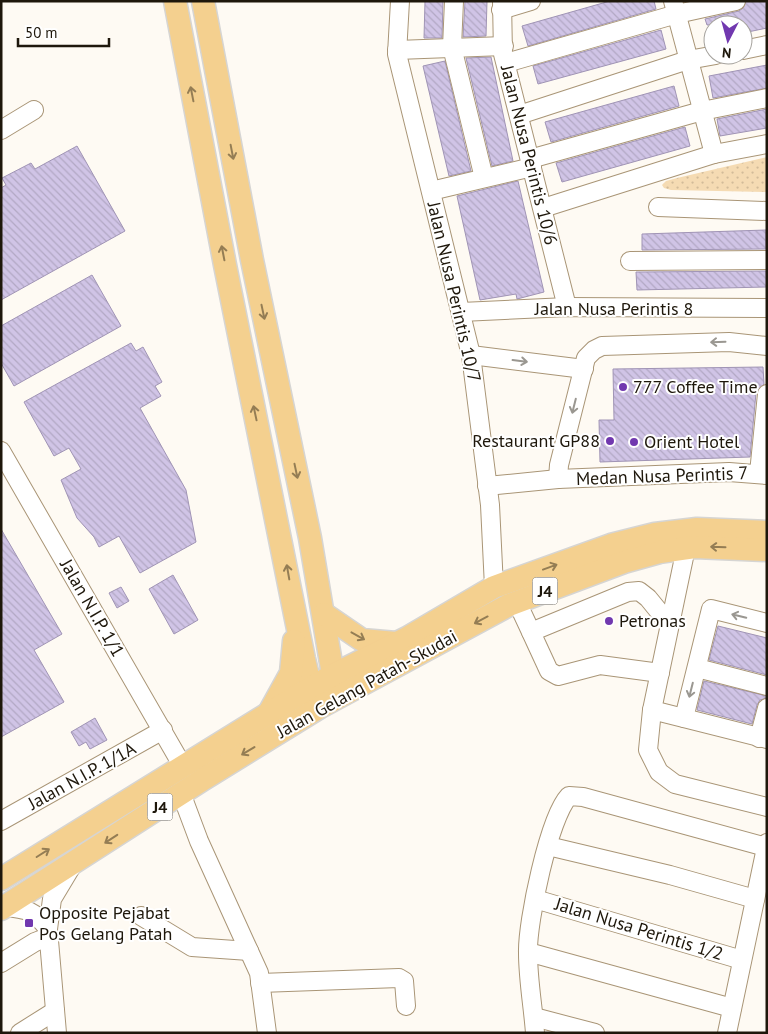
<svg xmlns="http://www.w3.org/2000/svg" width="768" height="1034" viewBox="0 0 768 1034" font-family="'PT Sans',sans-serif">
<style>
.green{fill:url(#green-dots)}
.building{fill:url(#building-back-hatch);stroke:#a094b5}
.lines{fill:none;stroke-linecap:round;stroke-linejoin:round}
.minor-casing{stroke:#a99576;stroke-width:20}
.major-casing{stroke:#d6d5d3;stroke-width:25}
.minor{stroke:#fff;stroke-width:18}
.major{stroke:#f4d08f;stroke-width:22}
.oneway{stroke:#947d54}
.oneway2{stroke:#9a9791}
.poi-dot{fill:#7138af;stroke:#fff;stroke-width:2}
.labels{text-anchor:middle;stroke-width:4;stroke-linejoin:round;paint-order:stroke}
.shield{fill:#fff;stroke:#625d54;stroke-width:1}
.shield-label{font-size:16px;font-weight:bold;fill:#1e170b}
.street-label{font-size:18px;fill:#1e170b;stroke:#fff}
.poi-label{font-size:18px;fill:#1e170b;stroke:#fff;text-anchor:start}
</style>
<defs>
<pattern id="green-dots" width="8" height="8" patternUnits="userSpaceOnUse" patternTransform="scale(1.25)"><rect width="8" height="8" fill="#f5dbb3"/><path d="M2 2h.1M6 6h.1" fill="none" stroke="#d2bb99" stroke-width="1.8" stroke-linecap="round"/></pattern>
<pattern id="building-back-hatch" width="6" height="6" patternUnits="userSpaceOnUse" patternTransform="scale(1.25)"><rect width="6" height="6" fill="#d0c4e6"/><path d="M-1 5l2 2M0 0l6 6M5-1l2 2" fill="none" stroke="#b2a8c4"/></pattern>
</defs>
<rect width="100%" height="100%" fill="#fefaf3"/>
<polygon class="green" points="767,157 767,192 671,190 664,188 662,185 666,181 677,178"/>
<g class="building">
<polygon points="425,1 443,1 442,38 424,38"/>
<polygon points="465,1 487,1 486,36 463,37"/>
<polygon points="610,1 654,1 656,9 528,46 522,26"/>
<polygon points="746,1 767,1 767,28 743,33 743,25 707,25 705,19 739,11 743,8"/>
<polygon points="661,30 666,49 538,84 533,66"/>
<polygon points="491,57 513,161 492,166 466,58"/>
<polygon points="445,61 471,171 449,176 423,66"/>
<polygon points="767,65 767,88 713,98 709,76"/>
<polygon points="674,86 679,106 551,142 545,122"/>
<polygon points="767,109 767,128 720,136 717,119"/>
<polygon points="685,127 690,146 562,182 556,163"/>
<polygon points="77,146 125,231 1,300 1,188 6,185 2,178 31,163 35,169"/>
<polygon points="518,181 544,292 517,299 516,294 480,300 457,196"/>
<polygon points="766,230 766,249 642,250 642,234"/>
<polygon points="766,271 767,287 637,290 636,272"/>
<polygon points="92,275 121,326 14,386 1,363 1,326"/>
<polygon points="131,343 136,351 143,347 162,382 155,386 161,396 140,408 186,490 196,542 140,573 119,536 99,547 94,537 77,518 61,480 81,469 69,448 54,456 24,402"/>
<polygon points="763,367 764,384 756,393 750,457 600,462 599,420 614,420 613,369"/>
<polygon points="1,529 62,634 34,650 64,702 1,737"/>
<polygon points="173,575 198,620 174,634 149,589"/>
<polygon points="121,587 129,601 117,608 109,593"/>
<polygon points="718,626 767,638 767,675 709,660"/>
<polygon points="704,681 767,696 767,698 760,700 757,705 752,724 697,710"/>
<polygon points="95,718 107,740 90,749 86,742 79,746 71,732"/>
</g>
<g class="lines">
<g class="minor-casing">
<g id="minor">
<polyline points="400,1 397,54 471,355 490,505 494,587"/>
<polyline points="454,1 452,47 484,178"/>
<polyline points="502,1 503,54 567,307"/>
<polyline points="673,1 714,154"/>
<polyline points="501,10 531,1"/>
<polyline points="397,50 504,46"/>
<polyline points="743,50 767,45"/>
<polyline points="506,63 677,14 736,1"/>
<polyline points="519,115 688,60 716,55"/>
<polyline points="1,130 34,110"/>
<polyline points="530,159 702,111 767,98"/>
<polyline points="431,191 532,167"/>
<polyline points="658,207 767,211"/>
<polyline points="543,208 714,154 767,144"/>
<polyline points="630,261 767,260"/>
<polyline points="461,312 567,307 767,308"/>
<polyline points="471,355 584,369"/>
<polyline points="1,451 182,765"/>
<polyline points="759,473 767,394"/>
<polyline points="558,479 559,465 586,358 594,350 602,346 729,342 767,346"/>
<polyline points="487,486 558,479 729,472 767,475"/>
<polyline points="686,548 652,710 648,750 659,772 675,784 767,807"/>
<polyline points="517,602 531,632"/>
<polyline points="697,668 767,686"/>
<polyline points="660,673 600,665 558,676 549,671 531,632 628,592 639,591 648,598 670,625"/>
<polyline points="652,710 767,739"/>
<polyline points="684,718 711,609 767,623"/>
<polyline points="759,738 767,708"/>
<polyline points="181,793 199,841 259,973 267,1033"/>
<polyline points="1,821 163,730"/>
<polyline points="548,846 670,875 755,899"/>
<polyline points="535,899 742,960"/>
<path d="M5 907C27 909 34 910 48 929"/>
<polyline points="141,916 192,947 249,951"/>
<polyline points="528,952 732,1008"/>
<polyline points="1,963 35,942 48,937"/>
<polyline points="260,983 399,978 404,981 406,1006"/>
<polyline points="534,1017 595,1033"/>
<polyline points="20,1033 55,1011"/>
<polyline points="57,1033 48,929 52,899 73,864"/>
<path d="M535 1033C533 1006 528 980 528 953 527 922 549 817 569 796L583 797 766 847"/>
<polyline points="727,1033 767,843"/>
</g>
</g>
<g class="major-casing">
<g id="major">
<polyline points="175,1 225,265 304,659 311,689 317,702"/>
<polyline points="203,1 252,260 310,538 333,675 338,687"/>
<polyline points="324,614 362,640 396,643"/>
<polyline points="270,711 291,673 294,641"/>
<polyline points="1,879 292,699 333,675 407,638 494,587 611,545 655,534 697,529 767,532"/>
<polyline points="1,909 202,780 320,707 509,605 624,562 660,552 695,547 767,550"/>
</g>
</g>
<use href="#minor" class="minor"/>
<use href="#major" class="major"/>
</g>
<defs><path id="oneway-shaft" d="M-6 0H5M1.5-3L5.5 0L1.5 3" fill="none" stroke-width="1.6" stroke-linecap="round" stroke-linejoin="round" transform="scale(1.25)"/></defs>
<g class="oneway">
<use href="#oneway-shaft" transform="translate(192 94) rotate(-101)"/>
<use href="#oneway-shaft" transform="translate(232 152) rotate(79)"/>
<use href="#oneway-shaft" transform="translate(223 253) rotate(-101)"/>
<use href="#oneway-shaft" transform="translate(263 312) rotate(78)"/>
<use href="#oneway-shaft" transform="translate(255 413) rotate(-102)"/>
<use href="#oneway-shaft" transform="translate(296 471) rotate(78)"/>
<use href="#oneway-shaft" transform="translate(718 547) rotate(-178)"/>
<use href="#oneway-shaft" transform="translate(550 567) rotate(-20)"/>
<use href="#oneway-shaft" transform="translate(288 572) rotate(-100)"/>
<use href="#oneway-shaft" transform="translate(481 620) rotate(152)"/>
<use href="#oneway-shaft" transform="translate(358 636) rotate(29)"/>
<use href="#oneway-shaft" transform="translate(248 751) rotate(149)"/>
<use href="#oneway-shaft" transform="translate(111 839) rotate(147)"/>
<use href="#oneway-shaft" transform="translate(43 853) rotate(-32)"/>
</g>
<g class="oneway2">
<use href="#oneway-shaft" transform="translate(718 342) rotate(178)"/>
<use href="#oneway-shaft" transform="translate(520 361) rotate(7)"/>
<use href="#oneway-shaft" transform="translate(574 406) rotate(104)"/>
<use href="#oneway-shaft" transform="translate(739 616) rotate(-166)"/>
<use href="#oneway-shaft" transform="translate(691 690) rotate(104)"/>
</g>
<g class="poi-dot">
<circle cx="623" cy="387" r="5"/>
<circle cx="610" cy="441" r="5"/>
<circle cx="634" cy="442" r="5"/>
<circle cx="609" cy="621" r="5"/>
<rect x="24" y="918" width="10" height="10" rx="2.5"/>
</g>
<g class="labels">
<g class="shield">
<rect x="532.5" y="577.5" width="25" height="27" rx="4"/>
<rect x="147.5" y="793.5" width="25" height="27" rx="4"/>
</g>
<g class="shield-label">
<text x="545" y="597">J4</text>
<text x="160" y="813">J4</text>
</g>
<g class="street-label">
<text transform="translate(529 155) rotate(76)" y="6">Jalan Nusa Perintis 10/6</text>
<text transform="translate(454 292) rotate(77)" y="6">Jalan Nusa Perintis 10/7</text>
<text x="614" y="315">Jalan Nusa Perintis 8</text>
<text transform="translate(662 476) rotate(-2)" y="6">Medan Nusa Perintis 7</text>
<text transform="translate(92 608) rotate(60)" y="6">Jalan N.I.P. 1/1</text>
<text transform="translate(367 684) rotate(-29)" y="6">Jalan Gelang Patah-Skudai</text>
<text transform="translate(82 776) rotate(-29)" y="6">Jalan N.I.P. 1/1A</text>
<text transform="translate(639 929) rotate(17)" y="6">Jalan Nusa Perintis 1/2</text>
</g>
<g class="poi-label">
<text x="633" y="393">777 Coffee Time</text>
<text x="600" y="447" text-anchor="end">Restaurant GP88</text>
<text x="644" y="448">Orient Hotel</text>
<text x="619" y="627">Petronas</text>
<text x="39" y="919">Opposite Pejabat<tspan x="39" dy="21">Pos Gelang Patah</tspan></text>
</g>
</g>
<rect width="768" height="1034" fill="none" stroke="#1e170b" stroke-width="5"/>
<g transform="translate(728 40) rotate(186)"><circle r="24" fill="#ffffff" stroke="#a5a29d"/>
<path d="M0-4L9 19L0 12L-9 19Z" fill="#7138af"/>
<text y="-8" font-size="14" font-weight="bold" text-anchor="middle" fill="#1e170b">N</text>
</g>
<path d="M18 38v8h91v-8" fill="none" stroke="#1e170b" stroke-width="2.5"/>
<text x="25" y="38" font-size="15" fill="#1e170b" stroke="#ffffff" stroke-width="4" paint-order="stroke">50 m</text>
</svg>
